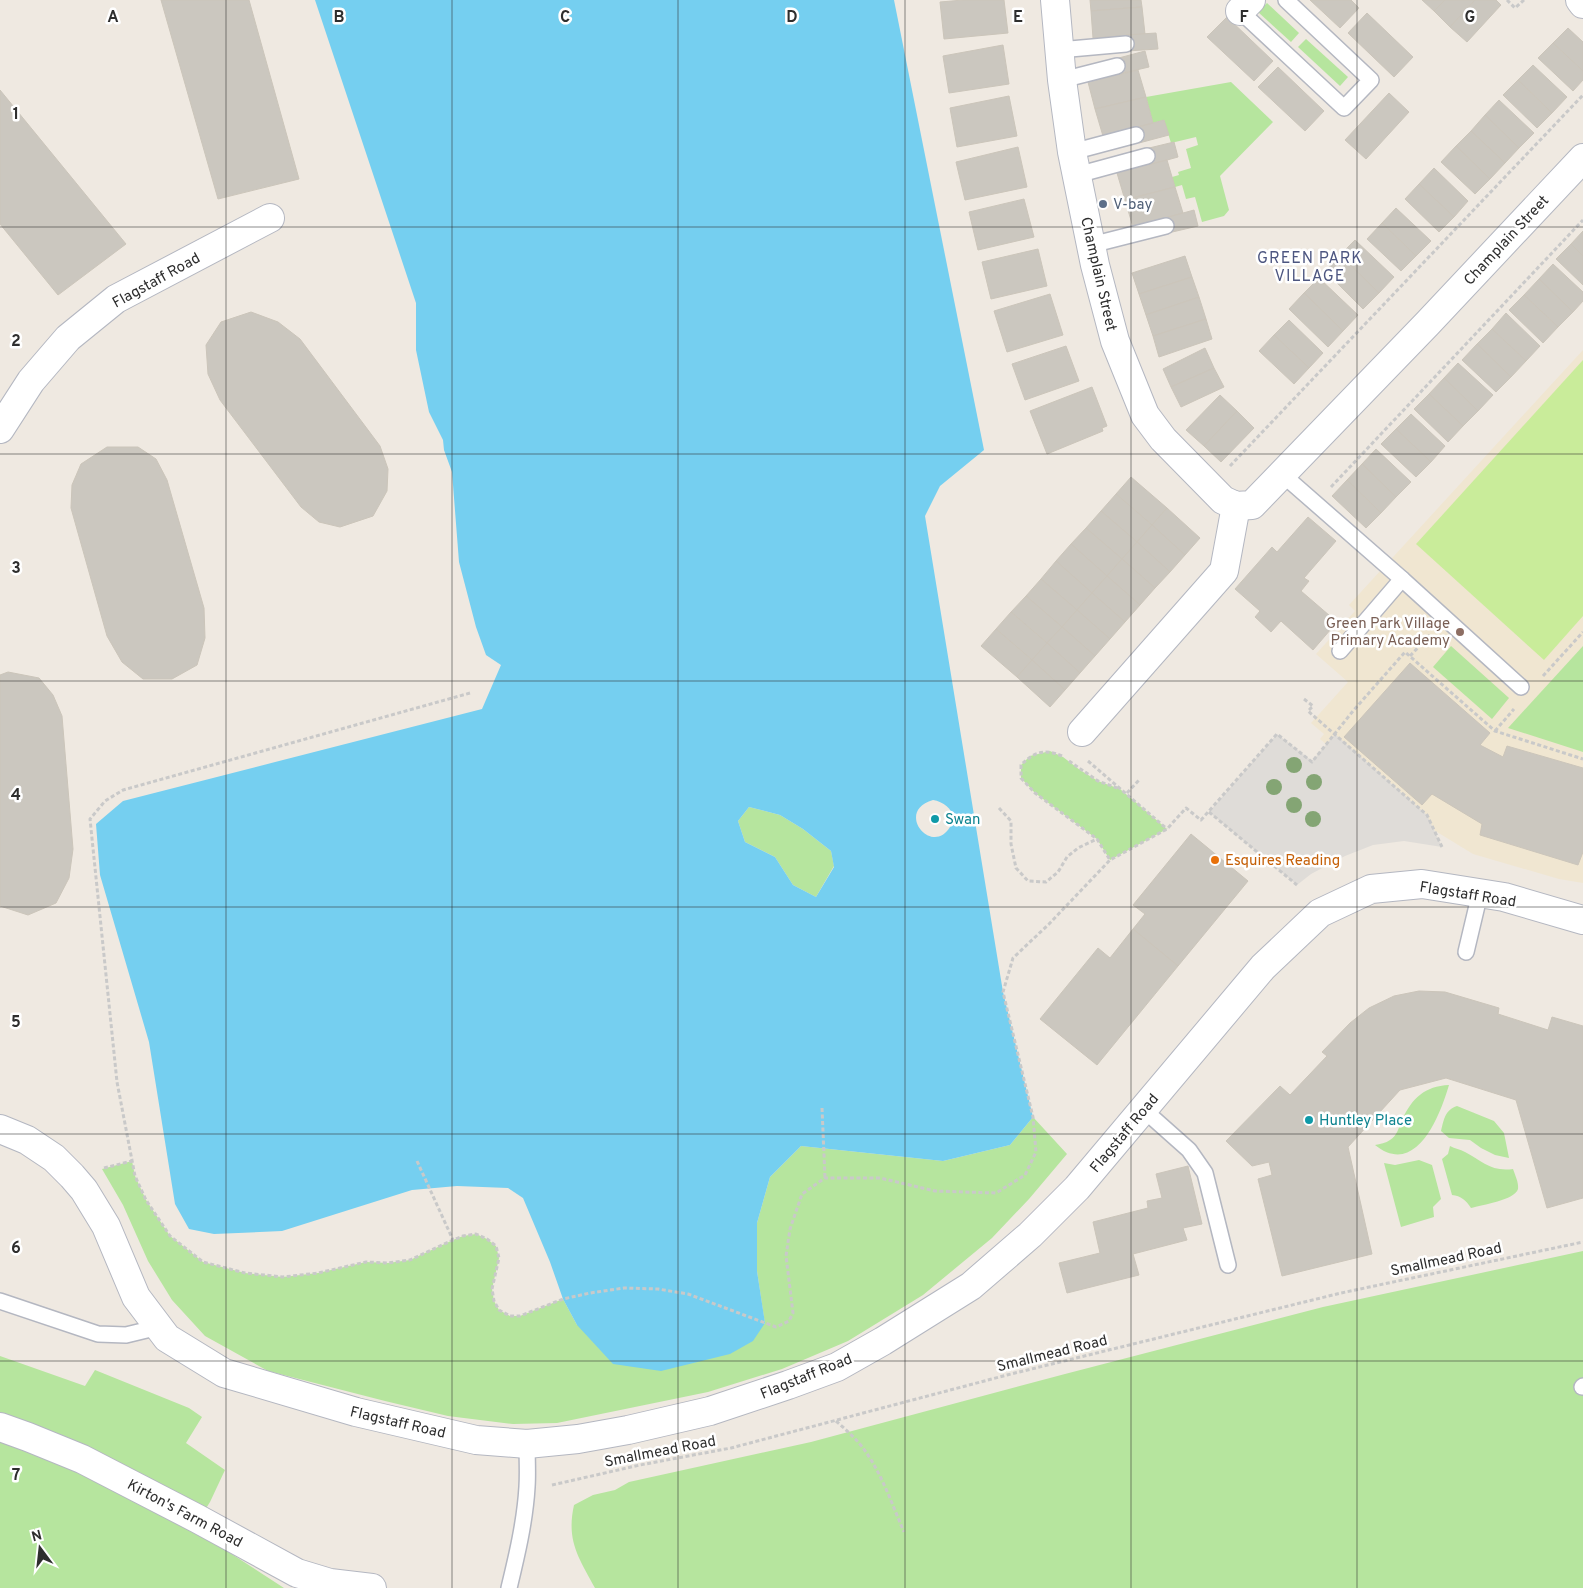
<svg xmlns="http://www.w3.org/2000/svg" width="1583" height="1588" viewBox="0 0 1583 1588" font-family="Overpass,sans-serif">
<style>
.education{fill:#f0e6d1}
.green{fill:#b6e59e}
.pitch{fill:#c9ec9a}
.plaza{fill:#dfdcd8}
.water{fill:#75cff0;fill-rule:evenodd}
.building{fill:#cbc7bf;stroke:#cbc5ba}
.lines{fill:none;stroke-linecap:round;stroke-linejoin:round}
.service-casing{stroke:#b4b7c1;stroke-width:18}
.minor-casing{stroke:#b4b7c1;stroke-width:30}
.tertiary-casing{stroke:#b4b7c1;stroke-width:30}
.path{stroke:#c9c9c9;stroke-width:3;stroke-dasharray:4 2.5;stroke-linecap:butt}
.service{stroke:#fff;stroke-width:15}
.minor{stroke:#fff;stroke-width:28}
.tertiary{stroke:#fff;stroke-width:28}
.tree{fill:#84a574}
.grid{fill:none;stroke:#2e2e2e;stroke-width:1;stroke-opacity:0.55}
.service-dot{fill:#5c6f8a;stroke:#fff;stroke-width:2}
.education-dot{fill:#8d6e63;stroke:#fff;stroke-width:2}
.culture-dot{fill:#0f9aa8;stroke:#fff;stroke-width:2}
.food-dot{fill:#e8710a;stroke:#fff;stroke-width:2}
.labels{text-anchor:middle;stroke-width:5;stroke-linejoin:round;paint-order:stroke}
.service-label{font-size:15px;fill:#4e5e75;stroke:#fff;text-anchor:start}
.street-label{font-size:15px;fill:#2e2e2e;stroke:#fff}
.education-label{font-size:15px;fill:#785e54;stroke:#fff;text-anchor:end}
.culture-label{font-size:15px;fill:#0d838f;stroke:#fff;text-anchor:start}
.food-label{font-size:15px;fill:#c56008;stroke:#fff;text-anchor:start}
.neighbourhood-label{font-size:16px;letter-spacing:1px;fill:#4d5680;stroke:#fff}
.grid-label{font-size:16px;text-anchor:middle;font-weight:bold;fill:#2e2e2e;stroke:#fff;stroke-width:5;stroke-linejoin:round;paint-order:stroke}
</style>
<rect width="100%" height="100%" fill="#efe9e1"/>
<polygon class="education" points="1583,350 1583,883 1559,879 1473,854 1406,813 1320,739 1324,734 1311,723 1348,682 1316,654 1355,611 1349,605"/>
<g class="green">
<polygon points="1267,3 1299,33 1291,42 1258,12"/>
<polygon points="1306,39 1348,77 1340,86 1298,47"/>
<polygon points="1231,82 1273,122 1220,176 1229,210 1224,216 1202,222 1195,197 1186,199 1182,185 1175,187 1172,177 1179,175 1178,172 1191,168 1186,149 1198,145 1196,137 1171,143 1164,120 1153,123 1146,97"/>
<polygon points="1451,646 1509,698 1492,719 1433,667"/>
<polygon points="1583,646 1583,752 1508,728"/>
<polygon points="1050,751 1063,757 1080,770 1098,781 1120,789 1167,829 1110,860 1097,839 1035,793 1021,778 1021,765 1030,756"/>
<polygon points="749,807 780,815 803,829 831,851 834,866 816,897 793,885 775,857 745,842 738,821"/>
<path d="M1449 1085C1440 1116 1416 1178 1375 1145 1380 1144 1386 1143 1390 1140 1397 1136 1399 1127 1402 1120 1412 1098 1425 1086 1449 1085Z"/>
<path d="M1457 1106 1494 1121 1504 1133 1509 1158 1495 1155 1481 1148 1470 1140 1449 1138 1441 1131C1444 1119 1445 1110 1457 1106Z"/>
<polygon points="1033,1117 1067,1154 1029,1199 992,1238 923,1295 848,1341 782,1369 708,1392 557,1423 513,1424 448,1416 385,1401 268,1371 205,1336 172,1300 148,1261 123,1205 102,1169 132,1161 135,1176 146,1200 170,1236 203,1262 245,1273 283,1277 318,1273 366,1262 388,1263 410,1260 453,1240 463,1236 476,1234 487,1239 496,1246 499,1258 492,1289 494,1301 499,1310 510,1316 520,1316 563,1299 577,1325 765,1324 757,1271 757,1223 770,1177 801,1146 943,1161 1010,1145"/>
<path d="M1450 1146C1455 1149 1460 1149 1465 1152 1482 1161 1491 1172 1513 1169 1515 1175 1519 1183 1518 1189 1515 1200 1482 1205 1471 1208 1466 1200 1461 1196 1452 1195L1442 1159 1448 1154Z"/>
<polygon points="1419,1160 1432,1165 1441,1199 1433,1207 1434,1217 1401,1227 1384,1163 1395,1165"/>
<path d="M1583 1251V1588H595C579 1558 566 1541 574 1505L593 1495 615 1490 629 1482 811 1442 1065 1374 1323 1307Z"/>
<polygon points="0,1356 85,1386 95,1370 189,1408 202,1417 186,1443 225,1470 210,1502 193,1529 284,1588 0,1588"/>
</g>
<polygon class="pitch" points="1583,360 1583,616 1544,660 1416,544"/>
<polygon class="plaza" points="1277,734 1312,761 1335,734 1427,815 1442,847 1404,841 1373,845 1345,856 1311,874 1297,885 1209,812"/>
<path class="water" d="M315 0H894L984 450 940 486 925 516 1003 992 1033 1117 1010 1145 943 1161 801 1146 770 1177 757 1223V1271L765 1323 753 1341 730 1354 661 1371 613 1364 577 1325 563 1299 550 1262 523 1198 508 1188 457 1186 412 1190 282 1231 214 1234 189 1229 175 1204 149 1042 100 875 96 824 123 801 482 709 501 665 486 655 476 627 459 562 452 472 444 450 443 440 429 412 416 350V303ZM933 800C946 802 959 814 950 827 932 857 894 811 933 800ZM749 807 780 815 803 829 831 851 834 867 816 897 793 885 775 857 745 842 738 821Z"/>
<g class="building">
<polygon points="161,0 249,0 299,179 218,199"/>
<polygon points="963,0 1004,0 1008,33 944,39 940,2"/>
<polygon points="1090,0 1141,0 1142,7 1091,11"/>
<polygon points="1310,0 1351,0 1359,8 1340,28"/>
<polygon points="1422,0 1445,0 1434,11"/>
<polygon points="1445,0 1475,0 1450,27 1434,11"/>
<polygon points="1475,0 1496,0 1501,5 1467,42 1450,27"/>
<polygon points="1142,7 1145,34 1093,38 1091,11"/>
<polygon points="1367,13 1413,57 1394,77 1348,33"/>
<polygon points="1227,17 1273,61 1254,81 1207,37"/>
<polygon points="1568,28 1583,42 1583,71 1553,43"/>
<polygon points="1156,33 1158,49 1127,51 1126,35"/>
<polygon points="1553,43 1583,71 1583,80 1573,91 1538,58"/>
<polygon points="1003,45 1009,84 949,93 943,56"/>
<polygon points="1145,51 1149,67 1119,74 1115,59"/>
<polygon points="1533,65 1567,97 1552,113 1518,80"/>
<polygon points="1278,67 1324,111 1305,131 1258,87"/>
<polygon points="1138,70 1146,97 1095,109 1088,82"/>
<polygon points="1518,80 1552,113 1537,128 1503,95"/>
<polygon points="0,90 126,244 58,295 0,224"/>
<polygon points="1389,93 1409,112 1366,159 1345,140"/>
<polygon points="1009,96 1017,136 957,147 950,108"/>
<polygon points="1146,97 1153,123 1103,136 1095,109"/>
<polygon points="1499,100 1534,133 1519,148 1485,115"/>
<polygon points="1485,115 1519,148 1505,163 1471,131"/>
<polygon points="1164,120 1169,135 1139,143 1135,128"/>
<polygon points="1471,131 1505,163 1490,179 1456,146"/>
<polygon points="1174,142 1178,157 1149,165 1145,149"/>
<polygon points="1456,146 1490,179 1475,194 1441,162"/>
<polygon points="1018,147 1027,187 965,200 956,162"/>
<polygon points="1167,160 1175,187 1125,200 1117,173"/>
<polygon points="1434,168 1468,201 1454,217 1419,184"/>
<polygon points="1419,184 1454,217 1439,232 1405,199"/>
<polygon points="1175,187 1183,213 1133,227 1125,200"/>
<polygon points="1024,199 1034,237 978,250 969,212"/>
<polygon points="1396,208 1431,241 1416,256 1382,223"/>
<polygon points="1194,210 1198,226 1168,233 1165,218"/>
<polygon points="1382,223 1416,256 1401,271 1367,239"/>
<polygon points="1583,231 1583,256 1571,244"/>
<polygon points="1355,240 1394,277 1379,293 1340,255"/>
<polygon points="1571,244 1583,256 1583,285 1556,259"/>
<polygon points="1038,249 1047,286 991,299 982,262"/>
<polygon points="1340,255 1379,293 1363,309 1325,271"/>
<polygon points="1185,256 1192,277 1139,294 1132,273"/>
<polygon points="1553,264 1583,292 1583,301 1573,312 1539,279"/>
<polygon points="1192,277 1199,297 1146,315 1139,294"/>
<polygon points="1319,278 1358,315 1343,331 1304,293"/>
<polygon points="1539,279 1573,312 1558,327 1524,295"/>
<polygon points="1304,293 1343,331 1328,347 1289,309"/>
<polygon points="1050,294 1063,335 1007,352 994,311"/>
<polygon points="1524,295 1558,327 1543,343 1509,310"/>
<polygon points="1199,297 1206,319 1153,336 1146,315"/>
<polygon points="251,312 278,322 300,339 380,446 388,469 387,491 373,516 340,527 319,522 301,507 220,400 208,374 206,345 221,322"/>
<polygon points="1506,313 1540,346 1526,361 1492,329"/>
<polygon points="1206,319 1212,339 1159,357 1153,336"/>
<polygon points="1289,320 1323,353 1309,368 1274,335"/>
<polygon points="1492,329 1526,361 1511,377 1477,344"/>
<polygon points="1274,335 1309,368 1294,384 1259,351"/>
<polygon points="1477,344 1511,377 1496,392 1462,360"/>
<polygon points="1066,346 1079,381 1025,400 1012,364"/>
<polygon points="1205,348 1214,368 1171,387 1163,369"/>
<polygon points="1458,363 1493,395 1478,411 1444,378"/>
<polygon points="1214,368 1224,387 1181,407 1171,387"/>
<polygon points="1444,378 1478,411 1463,426 1429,394"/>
<polygon points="1092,387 1107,426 1102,428 1103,431 1047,454 1030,411"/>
<polygon points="1429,394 1463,426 1448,442 1414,409"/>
<polygon points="1220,395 1237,411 1204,446 1186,430"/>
<polygon points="1237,411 1254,428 1221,462 1204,446"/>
<polygon points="1411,414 1445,446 1431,462 1396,429"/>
<polygon points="1396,429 1431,462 1416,477 1381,444"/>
<polygon points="107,447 138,447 156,459 167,480 204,608 205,638 197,665 172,679 143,679 122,662 107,636 71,508 72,485 81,464"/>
<polygon points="1376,449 1411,482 1396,497 1362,464"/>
<polygon points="1362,464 1396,497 1381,513 1347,480"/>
<polygon points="1131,477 1167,508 1152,525 1116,494"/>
<polygon points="1347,480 1381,513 1366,528 1332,496"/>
<polygon points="1116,494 1152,525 1137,542 1101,511"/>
<polygon points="1167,508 1200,538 1185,555 1152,525"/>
<polygon points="1101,511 1137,542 1122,559 1086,528"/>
<polygon points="1308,517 1336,541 1304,578 1309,581 1301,591 1337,622 1313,650 1281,621 1271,632 1255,617 1260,611 1235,589 1272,547 1277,552"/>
<polygon points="1152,525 1185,555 1170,572 1137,542"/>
<polygon points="1086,528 1122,559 1107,576 1071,544"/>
<polygon points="1137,542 1170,572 1155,588 1122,559"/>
<polygon points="1071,544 1107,576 1092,593 1056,561"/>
<polygon points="1122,559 1155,588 1140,605 1107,576"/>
<polygon points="1056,561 1092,593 1077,610 1041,579"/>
<polygon points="1107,576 1140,605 1125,622 1092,593"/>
<polygon points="1041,579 1077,610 1062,627 1026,596"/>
<polygon points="1092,593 1125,622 1110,639 1077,610"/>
<polygon points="1026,596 1062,627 1047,643 1011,612"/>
<polygon points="1077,610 1110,639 1095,656 1062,627"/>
<polygon points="1011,612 1047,643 1032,660 996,629"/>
<polygon points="1062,627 1095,656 1080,673 1047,643"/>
<polygon points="996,629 1032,660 1017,677 981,646"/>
<polygon points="1047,643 1080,673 1065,690 1032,660"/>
<polygon points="1032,660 1065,690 1050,707 1017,677"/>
<polygon points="1410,663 1490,733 1480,745 1503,757 1507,746 1583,768 1583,852 1578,865 1480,835 1482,824 1432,794 1422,805 1344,737"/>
<polygon points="8,672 39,678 53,695 62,716 73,849 69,878 56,903 28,915 0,906 0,675"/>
<polygon points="1191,834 1248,881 1178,966 1133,929 1145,914 1133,905"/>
<polygon points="1133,929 1178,966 1097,1065 1040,1019 1098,948 1110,958"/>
<polygon points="1419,991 1445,992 1499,1008 1498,1014 1548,1030 1552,1017 1583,1026 1583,1198 1547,1208 1516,1100 1446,1078 1400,1090 1348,1147 1372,1254 1282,1276 1258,1179 1272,1175 1269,1162 1252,1166 1226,1141 1280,1086 1290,1095 1327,1056 1322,1052 1350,1023 1369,1008 1394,996"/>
<polygon points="1188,1166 1202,1224 1183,1228 1187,1240 1133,1254 1139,1275 1067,1293 1059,1263 1100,1253 1093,1222 1148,1208 1147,1201 1162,1198 1156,1174"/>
</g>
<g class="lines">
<g class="service-casing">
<g id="service">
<polyline points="1240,11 1344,108 1371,80 1286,0"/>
<polyline points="1059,50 1126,44"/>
<polyline points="1062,80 1117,66"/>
<polyline points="1072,152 1136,135"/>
<polyline points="1077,175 1147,156"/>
<polyline points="1091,245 1166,226"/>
<polyline points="1282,474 1402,579"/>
<polyline points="1340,651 1402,579 1521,687"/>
<polyline points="1466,952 1480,893"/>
<polyline points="1144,1110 1189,1150 1205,1173 1228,1265"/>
<polyline points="0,1301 98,1334 126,1335 159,1327"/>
<polyline points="1582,1387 1583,1386"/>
<path d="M509 1588C517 1555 525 1521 527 1487 528 1473 527 1458 527 1444"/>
</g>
</g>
<g class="minor-casing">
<g id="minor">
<polyline points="1055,0 1062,80 1072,152 1095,265 1115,341 1145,415 1163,439 1223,500 1236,506 1252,505 1427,324 1583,158"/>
<polyline points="1580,0 1583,4"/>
<polyline points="1240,11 1251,0"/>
<polyline points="0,429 31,381 68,338 116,299 270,218"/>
<polyline points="1082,732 1224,571 1236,506"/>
<polyline points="0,1129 27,1140 54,1158 72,1176 84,1190 106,1226 136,1297 167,1338 224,1373 356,1412 476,1440 527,1444 578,1439 628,1430 710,1411 788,1385 837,1367 883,1341 971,1286 1030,1235 1077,1188 1263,967 1320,913 1371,889 1422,884 1504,897 1583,920"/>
</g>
</g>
<g class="tertiary-casing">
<polyline id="tertiary" points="0,1427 28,1437 82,1459 198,1519 297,1573 330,1583 372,1588"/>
</g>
<g class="path">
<polyline points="1507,0 1515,8 1524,0"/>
<polyline points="1230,466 1583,95"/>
<polyline points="1331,487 1583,220"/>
<polyline points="1410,656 1430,635"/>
<polyline points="1543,676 1583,632"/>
<polyline points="470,693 123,790 105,801 90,819 117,1082 135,1176 146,1200 170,1236 203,1262 245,1273 283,1277 318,1273 366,1262 388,1263 410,1260 453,1240 463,1236 476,1234 487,1239 496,1246 499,1258 492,1289 494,1301 499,1310 510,1316 520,1316 563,1299 590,1293 624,1288 658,1289 688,1294 776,1327 789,1321 793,1313 786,1256 790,1229 802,1194 825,1178 880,1178 935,1191 996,1193 1025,1175 1036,1152 1033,1117 1003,992 1013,958 1049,924 1110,860 1167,829 1186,808 1201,820 1277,734 1312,762 1353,711 1405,652 1495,731 1583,759"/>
<polyline points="1304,699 1313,706 1308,711 1427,815 1442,847"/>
<polyline points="1495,731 1514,709"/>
<path d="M1062 756C1045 749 1035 751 1021 765V778L1035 793 1097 839 1110 860"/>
<polyline points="1069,761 1098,781 1120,789"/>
<polyline points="1088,761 1167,829"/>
<polyline points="1127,793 1140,779"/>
<polyline points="999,808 1011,821 1011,844 1016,868 1028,881 1046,882 1058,872 1067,857 1078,848 1097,839"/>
<polyline points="1209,812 1297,885"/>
<polyline points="822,1108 825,1178"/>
<polyline points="417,1161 453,1240"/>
<polyline points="104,1168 132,1161"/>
<path d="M836 1421C844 1428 852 1435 859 1443 880 1468 891 1502 904 1532"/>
<polyline points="552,1485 640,1465 731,1448 1007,1375 1341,1293 1583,1242"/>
</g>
<use href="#service" class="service"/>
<use href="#minor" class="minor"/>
<use href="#tertiary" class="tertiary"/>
</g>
<g class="tree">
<circle cx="1294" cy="765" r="8"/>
<circle cx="1314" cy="782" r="8"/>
<circle cx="1274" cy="787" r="8"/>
<circle cx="1294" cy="805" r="8"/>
<circle cx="1313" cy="819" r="8"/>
</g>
<path class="grid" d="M226 0V1588M452 0V1588M678 0V1588M905 0V1588M1131 0V1588M1357 0V1588M0 227H1583M0 454H1583M0 681H1583M0 907H1583M0 1134H1583M0 1361H1583"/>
<circle class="service-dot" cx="1103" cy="204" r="5"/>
<circle class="education-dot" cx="1460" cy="632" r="5"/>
<g class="culture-dot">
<circle cx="935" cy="819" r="5"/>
<circle cx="1309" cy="1120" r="5"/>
</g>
<circle class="food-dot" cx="1215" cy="860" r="5"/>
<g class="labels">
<g class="service-label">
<text x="1113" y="209">V-bay</text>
</g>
<g class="street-label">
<text transform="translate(1506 240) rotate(-47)" y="5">Champlain Street</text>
<text transform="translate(1099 274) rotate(77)" y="5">Champlain Street</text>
<text transform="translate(156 280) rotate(-29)" y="5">Flagstaff Road</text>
<text transform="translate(1468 894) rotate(9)" y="5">Flagstaff Road</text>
<text transform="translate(1124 1133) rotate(-50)" y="5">Flagstaff Road</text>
<text transform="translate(1446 1259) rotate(-12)" y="5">Smallmead Road</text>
<text transform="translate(1052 1353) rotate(-14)" y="5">Smallmead Road</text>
<text transform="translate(806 1376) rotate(-22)" y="5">Flagstaff Road</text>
<text transform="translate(398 1422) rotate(13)" y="5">Flagstaff Road</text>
<text transform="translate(660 1451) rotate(-11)" y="5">Smallmead Road</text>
<text transform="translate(185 1513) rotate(28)" y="5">Kirton's Farm Road</text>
</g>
<g class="education-label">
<text x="1450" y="628">Green Park Village<tspan x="1450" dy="17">Primary Academy</tspan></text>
</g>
<g class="culture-label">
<text x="945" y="824">Swan</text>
<text x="1319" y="1125">Huntley Place</text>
</g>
<g class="food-label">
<text x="1225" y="865">Esquires Reading</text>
</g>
<g class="neighbourhood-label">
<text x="1310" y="263">GREEN PARK<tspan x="1310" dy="18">VILLAGE</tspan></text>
</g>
</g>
<g class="grid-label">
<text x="113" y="22">A</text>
<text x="339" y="22">B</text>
<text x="565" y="22">C</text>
<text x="792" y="22">D</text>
<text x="1018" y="22">E</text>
<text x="1244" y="22">F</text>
<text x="1470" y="22">G</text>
<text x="16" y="119">1</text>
<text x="16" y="346">2</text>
<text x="16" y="573">3</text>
<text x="16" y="800">4</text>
<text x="16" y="1027">5</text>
<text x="16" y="1253">6</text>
<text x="16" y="1480">7</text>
</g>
<g transform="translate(40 1548) rotate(345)" stroke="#ffffff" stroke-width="4" paint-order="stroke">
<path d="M0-4L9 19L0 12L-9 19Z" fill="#2e2e2e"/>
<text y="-8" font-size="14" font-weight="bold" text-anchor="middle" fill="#2e2e2e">N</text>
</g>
</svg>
